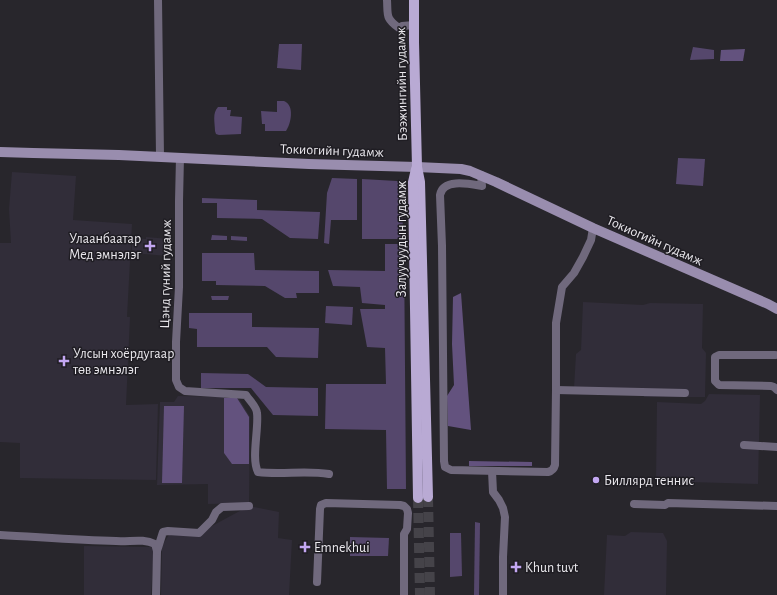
<svg xmlns="http://www.w3.org/2000/svg" width="777" height="595" viewBox="0 0 777 595" font-family="'Alegreya Sans',sans-serif">
<style>
.built{fill:#312d39}
.green{fill:#55476c}
.forest{fill:#63527e}
.lines{fill:none;stroke-linecap:round;stroke-linejoin:round}
.primary-tunnel{stroke:#454349;stroke-width:10;stroke-dasharray:10 5;stroke-linecap:butt}
.street{stroke:#70697d;stroke-width:8}
.secondary{stroke:#998dae;stroke-width:10}
.primary{stroke:#b9aad4;stroke-width:10}
.poi-dot{fill:#c3a7f2;stroke:#1f1d23;stroke-width:1.5}
.labels{text-anchor:middle;stroke-width:3;stroke-linejoin:round;paint-order:stroke}
.street-label{font-size:14px;fill:#eae8ed;stroke:#1f1d23}
.poi-label{font-size:14px;fill:#eae8ed;stroke:#1f1d23;text-anchor:start}
</style>
<rect width="100%" height="100%" fill="#28262c"/>
<g class="built">
<polygon points="12,172 76,176 73,220 132,224 127,317 130,317 126,405 158,404 156,480 20,478 20,443 0,442 0,243 11,243 9,209"/>
<polygon points="146,237 169,239 168,256 132,253 132,238 146,239"/>
<polygon points="583,302 643,305 650,303 703,304 702,348 706,353 705,397 644,397 644,392 574,388 576,354 581,350"/>
<polygon points="709,394 760,395 758,484 656,481 657,402 701,404 705,401"/>
<polygon points="178,396 238,397 250,417 249,503 208,504 208,484 157,485 160,402 174,402"/>
<polygon points="249,506 279,512 278,538 292,540 289,595 161,595 162,546 170,533 199,533"/>
<polygon points="631,532 663,533 667,541 666,595 604,595 607,535 625,536"/>
<polygon points="84,546 151,547 154,550 151,595 84,595"/>
</g>
<g class="green">
<polygon points="279,44 302,44 301,70 277,68"/>
<polygon points="693,47 714,50 714,59 690,60"/>
<path d="M277 101C280 101 282 101 284 101 295 105 291 124 286 131H265V124H262L261 111 277 112Z"/>
<path d="M218 107H227V110H231L230 116 242 117 241 134 219 135 216 134 215 131C215 123 212 113 218 107Z"/>
<polygon points="678,158 705,159 703,186 676,184"/>
<polygon points="332,178 357,179 357,220 331,220 329,244 324,243 327,193"/>
<polygon points="362,179 397,181 400,182 402,186 403,239 362,239"/>
<polygon points="202,198 257,200 257,210 320,212 318,239 290,238 262,219 217,218 217,203 202,203"/>
<polygon points="212,235 227,236 227,240 211,240"/>
<polygon points="231,236 247,237 247,241 231,240"/>
<polygon points="385,244 404,244 406,489 387,489 386,430 325,429 326,384 386,384 385,348 367,347 360,309 385,309 385,305 362,303 360,287 333,286 328,270 385,271"/>
<polygon points="202,253 254,253 255,270 319,271 319,293 296,293 297,298 285,298 265,286 216,285 216,281 202,281"/>
<polygon points="211,296 229,296 228,300 212,300"/>
<polygon points="326,306 353,307 352,325 325,323"/>
<polygon points="189,313 252,313 252,327 319,328 318,358 276,357 267,347 197,347 197,329 189,328"/>
<polygon points="201,373 248,374 266,387 318,388 318,416 273,415 251,388 201,388"/>
<polygon points="475,522 480,523 479,595 474,595"/>
<polygon points="450,533 461,533 462,576 450,577"/>
<polygon points="350,537 389,538 388,556 350,556"/>
</g>
<g class="forest">
<polygon points="745,49 743,61 720,61 721,50"/>
<polygon points="461,293 471,430 448,426 447,396 454,385 452,344 453,297"/>
<polygon points="224,398 237,398 249,417 249,464 232,464 224,453"/>
<polygon points="164,406 184,406 182,483 162,483"/>
<polygon points="469,461 532,462 532,466 469,466"/>
</g>
<g class="lines">
<g class="primary-tunnel">
<polyline points="428,497 430,595"/>
<polyline points="418,498 420,595"/>
</g>
<g class="street">
<polyline points="158,0 160,156"/>
<path d="M387 0C388 15 385 18 399 28L402 26 414 25"/>
<path d="M180 157 179 201V287L176 342V380L179 387 185 391 246 395C249 400 257 407 257 413 259 428 251 459 258 472 282 475 305 470 329 474"/>
<path d="M481 175 482 186C470 184 443 178 440 195L442 246 444 461 445 467 451 470 548 472C552 471 554 469 555 465L556 390V323L562 287 574 273 583 257 591 240 593 228"/>
<polyline points="775,355 719,355 715,357 715,381 719,385 771,386 774,387 777,390"/>
<polyline points="556,390 685,393"/>
<polyline points="744,445 777,447"/>
<polyline points="492,471 493,492 499,500 503,508 505,517 503,557 503,595"/>
<polyline points="634,504 665,505 668,503 777,506"/>
<path d="M0 535C39 537 77 540 116 541 130 542 143 538 155 544L157 551 156 595"/>
<polyline points="157,551 163,532 168,531 199,533 212,520 216,512 222,507 249,506"/>
<polyline points="317,582 320,509 321,505 326,503 400,505 404,506 407,509 408,513 407,529 404,534 404,595"/>
</g>
<polyline class="secondary" points="0,152 33,153 119,155 309,164 417,167 461,169 470,171 496,182 593,228 768,304 777,309"/>
<g class="primary">
<polyline points="414,0 414,42 417,167 420,182 428,497"/>
<polyline points="416,169 413,182 418,498"/>
</g>
</g>
<g class="poi-dot">
<path d="M148 240h4v4h4v4h-4v4h-4v-4h-4v-4h4z"/>
<path d="M62 355h4v4h4v4h-4v4h-4v-4h-4v-4h4z"/>
<circle cx="596" cy="480" r="4"/>
<path d="M303 541h4v4h4v4h-4v4h-4v-4h-4v-4h4z"/>
<path d="M514 561h4v4h4v4h-4v4h-4v-4h-4v-4h4z"/>
</g>
<g class="labels">
<g class="street-label">
<text transform="translate(401 84) rotate(-91)" y="5">Бээжингийн гудамж</text>
<text transform="translate(332 150) rotate(2)" y="5">Токиогийн гудамж</text>
<text transform="translate(401 239) rotate(-90)" y="5">Залуучуудын гудамж</text>
<text transform="translate(655 240) rotate(24)" y="5">Токиогийн гудамж</text>
<text transform="translate(165 274) rotate(-89)" y="5">Цэнд гүний гудамж</text>
</g>
<g class="poi-label">
<text x="141" y="243" text-anchor="end">Улаанбаатар<tspan x="141" dy="16">Мед эмнэлэг</tspan></text>
<text x="73" y="358">Улсын хоёрдугаар<tspan x="73" dy="16">төв эмнэлэг</tspan></text>
<text x="604" y="485">Биллярд теннис</text>
<text x="314" y="552">Emnekhui</text>
<text x="525" y="572">Khun tuvt</text>
</g>
</g>
</svg>
